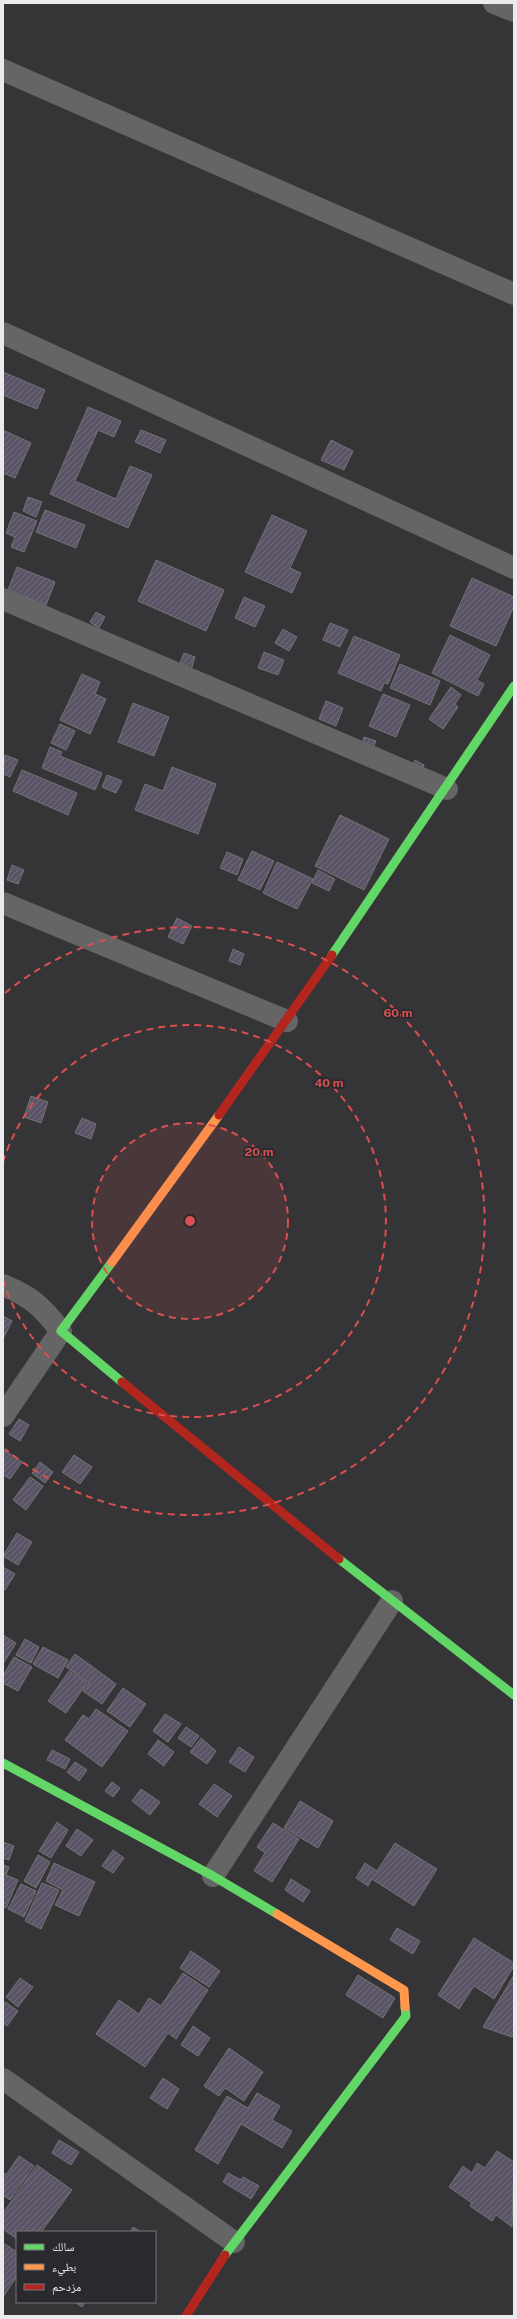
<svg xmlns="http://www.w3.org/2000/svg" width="517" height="2319" viewBox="0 0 517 2319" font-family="'Public Sans','Noto Naskh Arabic',sans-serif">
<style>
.building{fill:url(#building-hatch);stroke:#737275}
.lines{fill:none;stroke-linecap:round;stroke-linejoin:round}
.street{stroke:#656566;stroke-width:22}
.fast{stroke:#63d668;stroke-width:9}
.slow{stroke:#ff974d;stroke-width:9}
.jam{stroke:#b3261e;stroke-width:9}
.ring{fill:none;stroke:#da4f4f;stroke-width:2;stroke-dasharray:7 5}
.centre{fill:#da4f4f;stroke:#2a292e;stroke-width:2}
.ring-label{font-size:12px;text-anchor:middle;font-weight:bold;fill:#da4f4f;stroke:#2a292e;stroke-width:3.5;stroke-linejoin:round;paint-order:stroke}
</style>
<defs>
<pattern id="building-hatch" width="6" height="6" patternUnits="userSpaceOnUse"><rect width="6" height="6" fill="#5a5466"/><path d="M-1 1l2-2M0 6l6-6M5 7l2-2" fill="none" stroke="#726d7c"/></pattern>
</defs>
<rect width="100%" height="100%" fill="#353437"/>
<g class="building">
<polygon points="3,372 45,390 37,409 3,395"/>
<polygon points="88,407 121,421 114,437 98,430 75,481 116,499 130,466 152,475 128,528 50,494"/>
<polygon points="3,430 31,443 15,478 3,473"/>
<polygon points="141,430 166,440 160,453 135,442"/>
<polygon points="331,440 353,451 344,470 321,460"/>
<polygon points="28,497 42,502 36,517 23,511"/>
<polygon points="45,510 85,525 76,548 36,532"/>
<polygon points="14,512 37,521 24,552 11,547 15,537 6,533"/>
<polygon points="272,515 307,531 290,568 301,573 292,593 245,572"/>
<polygon points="156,560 224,590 206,631 138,601"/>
<polygon points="17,567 55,582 46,605 8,590"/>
<polygon points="472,578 514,597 514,606 496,646 450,626"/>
<polygon points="244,597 265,606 255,627 235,618"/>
<polygon points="96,612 105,617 99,628 90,622"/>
<polygon points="330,623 348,630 340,647 323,640"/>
<polygon points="283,629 297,637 289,651 275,643"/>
<polygon points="450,635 490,655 477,680 484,684 478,696 432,673"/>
<polygon points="354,636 400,655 388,684 384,683 381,691 338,673"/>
<polygon points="264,652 284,660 278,675 258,668"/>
<polygon points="184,653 195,657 191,670 179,665"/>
<polygon points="400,664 440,681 430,705 390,688"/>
<polygon points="82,674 100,682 95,694 106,699 90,734 60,720"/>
<polygon points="451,687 461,695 455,704 458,707 443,729 429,719"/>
<polygon points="383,694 410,705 396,737 369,726"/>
<polygon points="326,701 343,708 336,726 319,719"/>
<polygon points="133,703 169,717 154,756 118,742"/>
<polygon points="60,724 75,731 66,750 51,743"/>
<polygon points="364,737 376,741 372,751 361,748"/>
<polygon points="50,747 62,752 60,756 102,773 95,790 42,768"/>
<polygon points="5,755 18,760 10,777 3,774"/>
<polygon points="415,760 424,765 420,774 411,770"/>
<polygon points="172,767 216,784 198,834 135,810 145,784 163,791"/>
<polygon points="22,770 77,793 68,815 13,791"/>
<polygon points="107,775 122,781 116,793 102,787"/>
<polygon points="340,815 389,839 364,890 315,866"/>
<polygon points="252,851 274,861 260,890 238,880"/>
<polygon points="227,852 243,859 237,875 220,868"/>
<polygon points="277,862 313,879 297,909 263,893"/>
<polygon points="12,865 24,870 18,884 7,880"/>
<polygon points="318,870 335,879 329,891 312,883"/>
<polygon points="177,918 192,926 183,944 168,937"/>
<polygon points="233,949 244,954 240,965 229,961"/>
<polygon points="31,1096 48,1102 41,1123 24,1117"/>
<polygon points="82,1118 96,1124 91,1139 75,1133"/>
<polygon points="3,1316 12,1321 4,1337 3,1336"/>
<polygon points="19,1419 29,1425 20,1441 9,1434"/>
<polygon points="4,1450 22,1462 10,1479 3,1475"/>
<polygon points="74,1455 92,1467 80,1484 62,1472"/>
<polygon points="40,1462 53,1472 45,1483 32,1473"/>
<polygon points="30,1477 43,1486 26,1510 13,1500"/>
<polygon points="17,1533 32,1542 18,1565 3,1556"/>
<polygon points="3,1567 15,1574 5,1590 3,1589"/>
<polygon points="3,1635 16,1643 3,1664"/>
<polygon points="25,1639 39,1647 31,1663 16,1655"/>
<polygon points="43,1647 68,1660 58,1678 33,1664"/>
<polygon points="75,1654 116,1684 102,1704 83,1691 89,1683 66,1667"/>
<polygon points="14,1657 32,1667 18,1691 3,1683 3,1676"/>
<polygon points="69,1671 87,1683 66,1713 48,1701"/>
<polygon points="123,1688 146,1704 130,1727 107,1711"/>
<polygon points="96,1709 128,1731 102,1767 65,1740 83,1715 89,1719"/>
<polygon points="165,1714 181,1724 168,1742 153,1731"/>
<polygon points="186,1727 199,1736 191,1747 178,1738"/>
<polygon points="201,1738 216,1751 207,1764 190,1752"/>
<polygon points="158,1740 174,1752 164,1766 148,1754"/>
<polygon points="239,1747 254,1757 245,1772 229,1762"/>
<polygon points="52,1750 70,1759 65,1769 47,1760"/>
<polygon points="75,1762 87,1770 79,1781 67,1772"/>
<polygon points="112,1782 120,1788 113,1797 105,1791"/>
<polygon points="214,1784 232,1796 217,1817 199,1804"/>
<polygon points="141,1789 160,1802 150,1815 132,1801"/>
<polygon points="300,1801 333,1821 318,1848 284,1828"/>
<polygon points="57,1822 68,1830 51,1858 39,1851"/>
<polygon points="273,1823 299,1839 272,1882 254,1871 265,1853 257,1847"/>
<polygon points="77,1829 93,1840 81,1856 66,1846"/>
<polygon points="3,1842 14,1846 9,1860 3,1858"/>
<polygon points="395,1843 437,1869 414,1906 372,1879 368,1886 356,1878 365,1863 377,1871"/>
<polygon points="113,1850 124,1858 113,1873 102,1866"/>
<polygon points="38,1855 50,1862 36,1888 24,1881"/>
<polygon points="54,1863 95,1882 79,1916 55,1905 63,1890 46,1881"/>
<polygon points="3,1865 9,1867 6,1875 18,1880 6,1908 3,1906"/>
<polygon points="291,1879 310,1891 303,1902 285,1890"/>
<polygon points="42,1883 59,1890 41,1929 25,1921"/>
<polygon points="21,1884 36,1891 24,1917 8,1909"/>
<polygon points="397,1928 420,1941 413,1954 390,1940"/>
<polygon points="474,1938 514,1963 514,1966 494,1999 474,1986 459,2009 438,1995"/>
<polygon points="191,1951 220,1971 209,1987 180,1968"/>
<polygon points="183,1973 208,1990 176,2039 168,2033 145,2067 96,2034 119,2000 139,2014 149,1998 161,2006"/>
<polygon points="358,1975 395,1998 383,2018 346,1995"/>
<polygon points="514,1975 514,2033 512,2037 483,2027"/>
<polygon points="20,1978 33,1987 18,2007 6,1997"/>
<polygon points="5,2002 18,2011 7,2026 3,2023 3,2004"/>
<polygon points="193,2026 210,2038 198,2056 181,2045"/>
<polygon points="229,2048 263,2072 244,2101 225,2088 219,2096 204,2086"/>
<polygon points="163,2078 179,2089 167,2109 150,2098"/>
<polygon points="257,2093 280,2106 272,2120 292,2131 282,2148 241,2124 218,2164 195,2150 227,2096 248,2108"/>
<polygon points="59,2140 79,2152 71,2165 52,2153"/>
<polygon points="497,2151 514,2162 512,2227 496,2215 492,2221 470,2206 472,2203 449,2187 463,2166 472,2173 477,2163 485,2168"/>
<polygon points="19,2156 34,2166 10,2200 3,2195 3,2172 6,2175"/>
<polygon points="37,2165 72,2190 41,2232 17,2232 17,2239 3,2229 3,2213"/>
<polygon points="228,2173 241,2180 243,2177 259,2186 251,2199 223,2182"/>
<polygon points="133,2227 141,2232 130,2232"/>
<polygon points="3,2243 17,2252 17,2276 3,2297"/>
<polygon points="75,2302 85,2302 82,2307"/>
</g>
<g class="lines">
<g class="street">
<polyline points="494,3 514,11"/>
<polyline points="3,70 514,294"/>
<polyline points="3,333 514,568"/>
<polyline points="3,599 447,789"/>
<polyline points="3,903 287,1021"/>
<path d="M3 1285C32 1297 42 1307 61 1331L3 1416"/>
<polyline points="213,1876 392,1601"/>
<polyline points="3,2079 234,2242"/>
</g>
<g class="fast">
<polyline points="332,955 514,686"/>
<polyline points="112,1262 61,1331 122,1382"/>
<polyline points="339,1559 514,1695"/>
<polyline points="3,1763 213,1876 277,1914"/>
<polyline points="225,2255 406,2016 405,2007"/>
</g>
<g class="slow">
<polyline points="112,1262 219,1115"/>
<polyline points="277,1914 404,1990 405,2007"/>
</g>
<g class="jam">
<polyline points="219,1115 332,955"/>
<polyline points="122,1382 339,1559"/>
<polyline points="186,2316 225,2255"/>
</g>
</g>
<circle cx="190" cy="1221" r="98" fill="#da4f4f" fill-opacity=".12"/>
<g class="ring">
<circle cx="190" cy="1221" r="98"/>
<path d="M3 1162A196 196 0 1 1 3 1280"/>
<path d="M5 993A294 294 0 1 1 5 1449"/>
</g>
<circle cx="190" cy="1221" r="6" class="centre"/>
<g class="ring-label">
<text x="398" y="1017">60 m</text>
<text x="329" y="1087">40 m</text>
<text x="259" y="1156">20 m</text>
</g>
<rect width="517" height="2319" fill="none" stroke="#ebebed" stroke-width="8"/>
<rect x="16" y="2231" width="140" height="72" fill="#2a292e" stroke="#77777a"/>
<rect x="24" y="2244" width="20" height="6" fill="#63d668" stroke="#77777a"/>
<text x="52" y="2251" font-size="12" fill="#ebebed">سالك</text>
<rect x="24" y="2264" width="20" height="6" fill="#ff974d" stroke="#77777a"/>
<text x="52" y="2271" font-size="12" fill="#ebebed">بطيء</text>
<rect x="24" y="2284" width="20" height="6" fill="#b3261e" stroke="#77777a"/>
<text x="52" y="2291" font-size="12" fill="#ebebed">مزدحم</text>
</svg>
